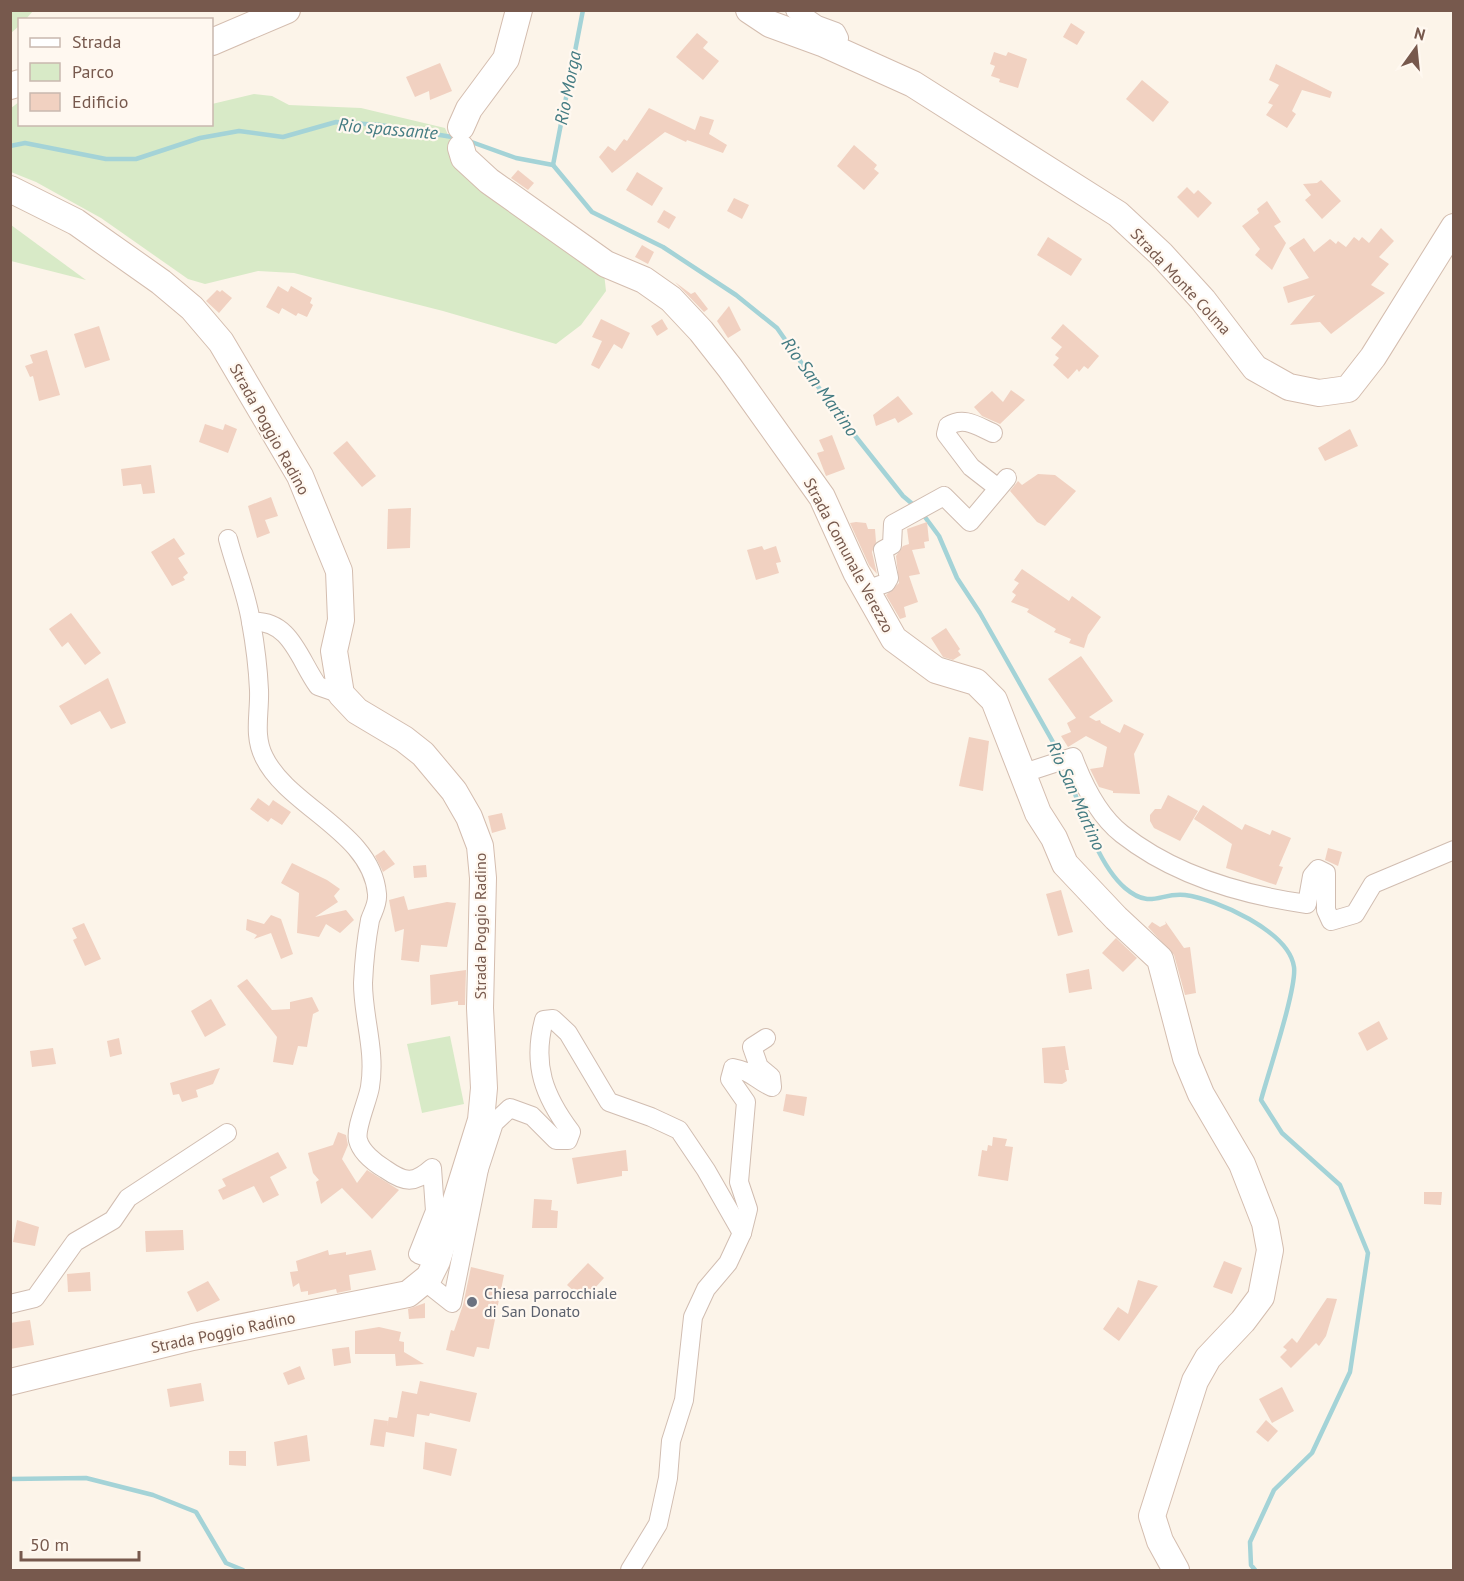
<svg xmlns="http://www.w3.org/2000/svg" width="1464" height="1581" viewBox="0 0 1464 1581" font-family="'PT Sans',sans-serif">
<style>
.green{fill:#d8eac7}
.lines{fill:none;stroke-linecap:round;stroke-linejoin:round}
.stream{stroke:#a4d3d7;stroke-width:4.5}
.building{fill:#f1d1c1}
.street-casing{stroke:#d1bdb1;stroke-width:20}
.secondary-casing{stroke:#d4bdaf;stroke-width:28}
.street{stroke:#fff;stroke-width:18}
.secondary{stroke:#fff;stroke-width:26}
.worship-dot{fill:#6b7280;stroke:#fff8f0;stroke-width:2}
.labels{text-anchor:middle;stroke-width:4.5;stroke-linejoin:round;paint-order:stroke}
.street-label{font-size:16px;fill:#77594d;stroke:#fff8f0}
.worship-label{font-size:16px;fill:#5b616d;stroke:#fff8f0;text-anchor:start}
.water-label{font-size:18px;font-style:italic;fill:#437b82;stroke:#fff8f0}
</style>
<rect width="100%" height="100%" fill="#fcf4e9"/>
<g class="green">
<polygon points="11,10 33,11 26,19 20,20 19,26 11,33"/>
<polygon points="254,94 272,96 289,105 361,108 445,128 463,169 604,273 606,291 581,325 556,344 443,311 294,273 258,271 205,284 188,279 101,218 36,182 11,172 11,108 19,102 20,124 212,124 212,104"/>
<polygon points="10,225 11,225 86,280 11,261"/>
<polygon points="450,1036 464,1104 422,1113 407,1044"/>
</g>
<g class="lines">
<g class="stream">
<polyline points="466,140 516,158 553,165"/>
<polyline points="10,146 25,143 106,159 136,159 200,138 239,131 283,137 336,122 380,125 458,138"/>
<polyline points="553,165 592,212 663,247 736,295 777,328 833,408 903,496 916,507"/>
<polyline points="553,165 583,10"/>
<polyline points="922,513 939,536 957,578 980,613 1062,758"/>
<path d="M1065 766C1079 802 1095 862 1125 888 1151 910 1160 892 1185 895 1216 899 1289 931 1294 967 1297 988 1268 1074 1261 1100L1282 1133 1340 1185 1368 1253 1350 1372 1312 1453 1274 1490 1250 1542 1251 1565 1255 1570"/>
<polyline points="10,1479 86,1478 153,1495 196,1512 226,1563 243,1570"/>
</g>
</g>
<g class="building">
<polygon points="1071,23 1085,32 1077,45 1063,37"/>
<polygon points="697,33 708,42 703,48 719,61 703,80 676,57"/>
<polygon points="994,52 1006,56 1008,52 1027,59 1018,88 999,82 1000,79 991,76 995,66 990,64"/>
<polygon points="440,63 452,91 430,100 429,91 415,97 406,77"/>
<polygon points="1276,64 1332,92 1330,98 1302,90 1292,111 1296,114 1287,128 1266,115 1273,105 1268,103 1279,85 1269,80"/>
<polygon points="1142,80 1169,102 1153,122 1126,99"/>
<polygon points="649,108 695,130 700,116 714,120 709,134 727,145 723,153 687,140 686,142 665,132 612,173 599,157 608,146 615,151 624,139 627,141"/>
<polygon points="854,145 877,165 874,169 879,173 864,190 837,166"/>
<polygon points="518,170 534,183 528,190 511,178"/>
<polygon points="637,172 663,188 652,206 626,190"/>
<polygon points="1321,180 1341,201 1322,219 1305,200 1311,195 1303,184 1317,183"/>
<polygon points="1187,187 1194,194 1198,190 1212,203 1198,218 1177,197"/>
<polygon points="734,198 749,205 742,219 727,211"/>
<polygon points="1267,201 1281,222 1274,226 1286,243 1272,270 1255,255 1260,249 1242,226 1259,213 1257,209"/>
<polygon points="664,210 676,217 669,229 657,222"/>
<polygon points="1381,228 1394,241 1379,257 1389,264 1371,285 1385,293 1331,334 1320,322 1290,325 1315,295 1288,303 1283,287 1309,278 1289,248 1304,238 1314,252 1330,239 1336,244 1338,241 1346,247 1354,237 1359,241 1362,237 1369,243"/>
<polygon points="1048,237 1082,259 1071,276 1037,255"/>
<polygon points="642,245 654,252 648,264 635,257"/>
<polygon points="675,282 691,294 695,292 708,309 704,312"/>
<polygon points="278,286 288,292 291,286 312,298 310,303 313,305 307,317 298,313 296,316 282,308 279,314 266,307"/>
<polygon points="217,290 220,292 222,290 232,298 219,313 206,301"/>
<polygon points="729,306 741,330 728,338 717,321"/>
<polygon points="601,319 630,333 622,349 614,344 599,369 591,365 602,341 592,337"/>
<polygon points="662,319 668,329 657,336 651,326"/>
<polygon points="1063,324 1099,356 1088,369 1084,366 1079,372 1077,369 1068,379 1053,365 1059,358 1055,355 1062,347 1051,338"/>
<polygon points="99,326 110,360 85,368 74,334"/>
<polygon points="47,350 60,395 39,401 33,376 30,377 25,366 33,363 30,355"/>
<polygon points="1011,390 1025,400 1000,424 982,416 974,407 992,391 1003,402"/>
<polygon points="898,396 913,414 898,423 895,418 876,426 873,415"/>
<polygon points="205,424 223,430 225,424 237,429 228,453 199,442"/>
<polygon points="1350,429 1358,446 1325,461 1318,448"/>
<polygon points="832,435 845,469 826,476 817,453 824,451 819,440"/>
<polygon points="347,441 376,476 362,487 333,453"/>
<polygon points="151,465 155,493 143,494 141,484 123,486 121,469"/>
<polygon points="1038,474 1055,475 1076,491 1045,526 1037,522 1010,491 1018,481 1022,485"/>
<polygon points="271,497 278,516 265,520 270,533 257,538 248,506"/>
<polygon points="411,508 410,548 387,549 388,509"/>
<polygon points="856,522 866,523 868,529 875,529 876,542 872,552 877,574 869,565 850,523"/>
<polygon points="927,522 929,541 924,542 925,548 912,550 920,574 909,576 918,602 904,607 906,617 900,619 886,595 899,583 896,556 903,546 909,544 907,529"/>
<polygon points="174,538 185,554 178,558 188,573 183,577 185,580 172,586 151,552"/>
<polygon points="762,546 764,550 776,546 781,562 776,563 779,573 756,580 747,550"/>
<polygon points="1022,569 1069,601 1072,596 1101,617 1088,635 1084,648 1069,643 1071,639 1054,632 1056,629 1027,612 1029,609 1011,602 1016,595 1012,592 1019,583 1014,580"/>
<polygon points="71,613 101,653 85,665 68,642 62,647 49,629"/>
<polygon points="946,628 960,649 958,651 961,655 953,660 943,657 931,638"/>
<polygon points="1081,656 1113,701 1089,717 1096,721 1100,720 1101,723 1120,733 1124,724 1144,734 1134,754 1140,794 1113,793 1113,791 1099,787 1090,769 1103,767 1107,747 1086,736 1068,747 1061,736 1071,732 1067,723 1076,718 1048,679"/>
<polygon points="108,678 126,723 111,729 100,711 71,725 59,706"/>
<polygon points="969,737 989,741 983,791 959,786"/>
<polygon points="1168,795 1198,811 1180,841 1154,828 1150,821 1150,815 1155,809 1161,809"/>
<polygon points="258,798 269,806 273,800 291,812 282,825 271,818 268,822 250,809"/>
<polygon points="1203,805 1242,830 1245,824 1270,835 1272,830 1291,838 1279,866 1283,867 1276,885 1226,868 1232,844 1194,819"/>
<polygon points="502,813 506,829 492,833 488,816"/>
<polygon points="1328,848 1342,852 1338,866 1325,860"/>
<polygon points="384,850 395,864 383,872 375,856"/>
<polygon points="292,863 327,880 340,889 334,896 338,902 315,917 346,910 354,920 340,933 326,924 319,937 297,933 299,893 281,883"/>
<polygon points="426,865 427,877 414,878 413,866"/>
<polygon points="1061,890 1073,932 1058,936 1046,894"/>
<polygon points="404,896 408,910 447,902 456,903 447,947 421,945 419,962 401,960 404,929 395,932 389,900"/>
<polygon points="271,915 281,919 293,954 281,959 271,933 254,939 257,935 246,930 247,919 264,924"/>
<polygon points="1165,921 1184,948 1190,947 1196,993 1185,995 1174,955 1148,927 1152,922 1160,927 1166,924"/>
<polygon points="84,923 101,959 85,966 73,940 77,938 72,928"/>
<polygon points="1116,938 1137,958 1123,972 1102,953"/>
<polygon points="1089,969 1092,989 1069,993 1066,974"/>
<polygon points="466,970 465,1005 458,1005 458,1001 431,1005 430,975"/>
<polygon points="247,979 272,1010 290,1009 290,1002 312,997 319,1011 313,1014 307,1047 298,1046 293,1065 273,1062 277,1037 237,986"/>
<polygon points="211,999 226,1025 205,1037 191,1011"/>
<polygon points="1379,1021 1388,1039 1367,1051 1358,1033"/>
<polygon points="119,1038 122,1054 110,1057 107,1041"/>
<polygon points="1065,1046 1069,1070 1065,1070 1067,1081 1062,1084 1044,1083 1042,1048"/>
<polygon points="53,1048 56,1064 32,1067 30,1051"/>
<polygon points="220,1068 213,1084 196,1090 198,1097 182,1102 179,1094 173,1095 170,1083"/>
<polygon points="786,1094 807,1097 804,1116 783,1111"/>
<polygon points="338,1132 346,1135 348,1145 342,1159 357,1183 367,1170 399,1190 372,1219 342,1188 321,1204 316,1182 319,1180 313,1173 308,1153 333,1145"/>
<polygon points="993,1137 1007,1139 1005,1146 1013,1147 1008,1181 978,1176 982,1150 987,1151 988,1145 992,1146"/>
<polygon points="626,1150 628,1171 622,1171 622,1176 577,1184 572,1158"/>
<polygon points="278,1152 287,1168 270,1177 279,1195 263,1203 254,1186 223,1200 218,1190 226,1186 222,1179"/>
<polygon points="1424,1192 1442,1192 1441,1205 1424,1204"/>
<polygon points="534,1199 552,1200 551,1210 558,1211 557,1228 532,1228"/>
<polygon points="17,1220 39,1227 35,1246 13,1242"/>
<polygon points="183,1230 184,1250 146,1252 145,1231"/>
<polygon points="328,1250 329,1255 346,1252 346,1255 371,1250 376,1270 349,1275 351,1290 337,1293 336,1289 308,1295 308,1291 301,1292 299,1283 293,1287 290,1272 298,1271 296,1261"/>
<polygon points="1224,1261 1242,1268 1232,1294 1213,1287"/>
<polygon points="588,1263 604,1278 584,1300 567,1285"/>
<polygon points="471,1267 504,1275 489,1349 477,1347 474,1357 446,1350 451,1330 454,1331 463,1305"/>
<polygon points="90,1272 91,1291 68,1292 67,1274"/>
<polygon points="1138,1280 1158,1286 1119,1341 1103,1329 1118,1307 1128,1314"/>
<polygon points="208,1281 220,1300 197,1312 187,1292"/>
<polygon points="1327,1298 1337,1299 1326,1336 1319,1346 1316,1343 1291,1368 1280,1357 1287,1350 1283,1347 1292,1338 1297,1343"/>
<polygon points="425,1303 425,1318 409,1319 408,1309"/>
<polygon points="30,1320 34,1345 10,1349 10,1323"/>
<polygon points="379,1327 401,1332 399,1341 404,1342 404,1352 424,1364 396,1366 395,1354 355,1354 355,1331"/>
<polygon points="349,1347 351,1363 334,1366 332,1349"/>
<polygon points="300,1366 305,1379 288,1385 283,1373"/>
<polygon points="420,1381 477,1393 470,1422 430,1413 429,1416 417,1414 414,1437 386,1432 384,1447 370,1445 374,1419 388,1421 387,1427 389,1417 397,1418 402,1391 417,1394"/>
<polygon points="201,1383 204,1401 170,1407 167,1389"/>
<polygon points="1282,1387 1294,1411 1272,1423 1259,1399"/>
<polygon points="1266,1420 1278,1431 1268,1442 1256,1432"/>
<polygon points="307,1435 310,1461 277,1466 274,1442"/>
<polygon points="425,1442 457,1449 451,1476 423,1469"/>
<polygon points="229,1451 246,1451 246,1466 229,1465"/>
</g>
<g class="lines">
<g class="street-casing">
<g id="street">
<polyline points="795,10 817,25 836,32 839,38 834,49"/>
<path d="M993 433C977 426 964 416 948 426L946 434 971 467 998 488"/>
<path d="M228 539C235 566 247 595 251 622 255 644 258 668 259 690 260 713 253 735 264 757 288 807 372 832 377 894 378 904 373 911 370 920 366 941 364 962 363 983 363 1018 376 1050 370 1087 368 1100 355 1128 358 1140 361 1152 375 1163 385 1169 405 1183 414 1184 432 1168L435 1211 418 1254 437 1261"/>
<polyline points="871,598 872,588 886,583 889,578 883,550 892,545 893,524 944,496 970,522 1007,478"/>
<path d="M251 622C291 619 299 660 318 686L341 694"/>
<path d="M1024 773 1073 757C1083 784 1099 816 1122 834 1174 875 1243 895 1307 904L1312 876 1318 869 1326 873V910L1331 921 1355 914 1373 884 1454 850"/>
<path d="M479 1169 494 1123 510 1108 532 1116 556 1140H568L571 1132C544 1096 532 1065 544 1020L553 1019 568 1033 609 1102 651 1117 679 1130 706 1170 742 1233 728 1263 706 1289 693 1317 684 1400 671 1441 668 1478 658 1524 630 1570"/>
<path d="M742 1233 748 1209 739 1182 746 1102 730 1079 733 1068C754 1072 754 1079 772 1087L771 1077 759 1067 752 1047 766 1038"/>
<polyline points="433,1288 452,1303 479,1169 471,1161"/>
<polyline points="10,1304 35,1298 75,1242 113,1220 128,1198 227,1133"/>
</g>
</g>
<g class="secondary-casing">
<g id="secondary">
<polyline points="749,10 770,24 822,43 913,84 1118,214 1161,254 1203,300 1255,368 1289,387 1319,393 1348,389 1373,357 1454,227"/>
<polyline points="212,42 287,10"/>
<polyline points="10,86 20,83"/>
<polyline points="461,127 469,109 506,59 519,10"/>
<polyline points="461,148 464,158 489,181 606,264 644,280 671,299 701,331 730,368 822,497 856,572 894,639 936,670 976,682 994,700 1038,813 1054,838 1065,864 1116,918 1160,959 1186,1058 1201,1094 1242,1164 1265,1223 1270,1250 1261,1297 1243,1321 1208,1358 1195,1381 1152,1516 1160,1541 1176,1570"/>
<polyline points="10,189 76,222 161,282 192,308 221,342 300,476 339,571 341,620 334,651 341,694 357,711 404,739 423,754 454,791 469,817 480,846 483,878 480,1008 484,1088 481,1120 437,1261 429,1277 408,1294 193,1337 10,1382"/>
</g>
</g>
<use href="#street" class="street"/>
<use href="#secondary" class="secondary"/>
</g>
<circle class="worship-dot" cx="472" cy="1302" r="6"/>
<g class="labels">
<g class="street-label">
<text transform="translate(1181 281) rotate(47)" y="6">Strada Monte Colma</text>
<text transform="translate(270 429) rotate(61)" y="6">Strada Poggio Radino</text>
<text transform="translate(849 555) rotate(62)" y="6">Strada Comunale Verezzo</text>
<text transform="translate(480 926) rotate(-90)" y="6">Strada Poggio Radino</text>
<text transform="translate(223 1332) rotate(-12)" y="6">Strada Poggio Radino</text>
</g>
<g class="worship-label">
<text x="484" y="1299">Chiesa parrocchiale<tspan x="484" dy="18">di San Donato</tspan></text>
</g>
<g class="water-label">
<text transform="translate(568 88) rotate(-79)" y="6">Rio Morga</text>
<text transform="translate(388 129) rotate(5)" y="6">Rio spassante</text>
<text transform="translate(820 387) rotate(54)" y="6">Rio San Martino</text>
<text transform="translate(1076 796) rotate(66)" y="6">Rio San Martino</text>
</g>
</g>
<rect width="1464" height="1581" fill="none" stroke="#77594d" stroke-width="24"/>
<rect x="18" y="18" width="195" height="108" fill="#fff8f0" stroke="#c9b8af" stroke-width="1.5"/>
<rect x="30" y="38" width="30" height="9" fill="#ffffff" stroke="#c9b8af" stroke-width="1.5"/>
<text x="72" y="48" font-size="18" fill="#77594d">Strada</text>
<rect x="30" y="63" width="30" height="18" fill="#d8eac7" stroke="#c9b8af" stroke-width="1.5"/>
<text x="72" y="78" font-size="18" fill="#77594d">Parco</text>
<rect x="30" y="93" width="30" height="18" fill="#f1d1c1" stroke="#c9b8af" stroke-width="1.5"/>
<text x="72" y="108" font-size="18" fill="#77594d">Edificio</text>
<g transform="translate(1416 48) rotate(15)" stroke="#fff8f0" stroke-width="4.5" paint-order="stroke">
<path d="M0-4.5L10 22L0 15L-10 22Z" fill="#77594d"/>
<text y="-9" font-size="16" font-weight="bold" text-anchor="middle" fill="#77594d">N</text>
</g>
<path d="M21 1551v9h118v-9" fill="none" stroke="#77594d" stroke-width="3"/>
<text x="30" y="1551" font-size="18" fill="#77594d" stroke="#fff8f0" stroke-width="4.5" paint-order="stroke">50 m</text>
</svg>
